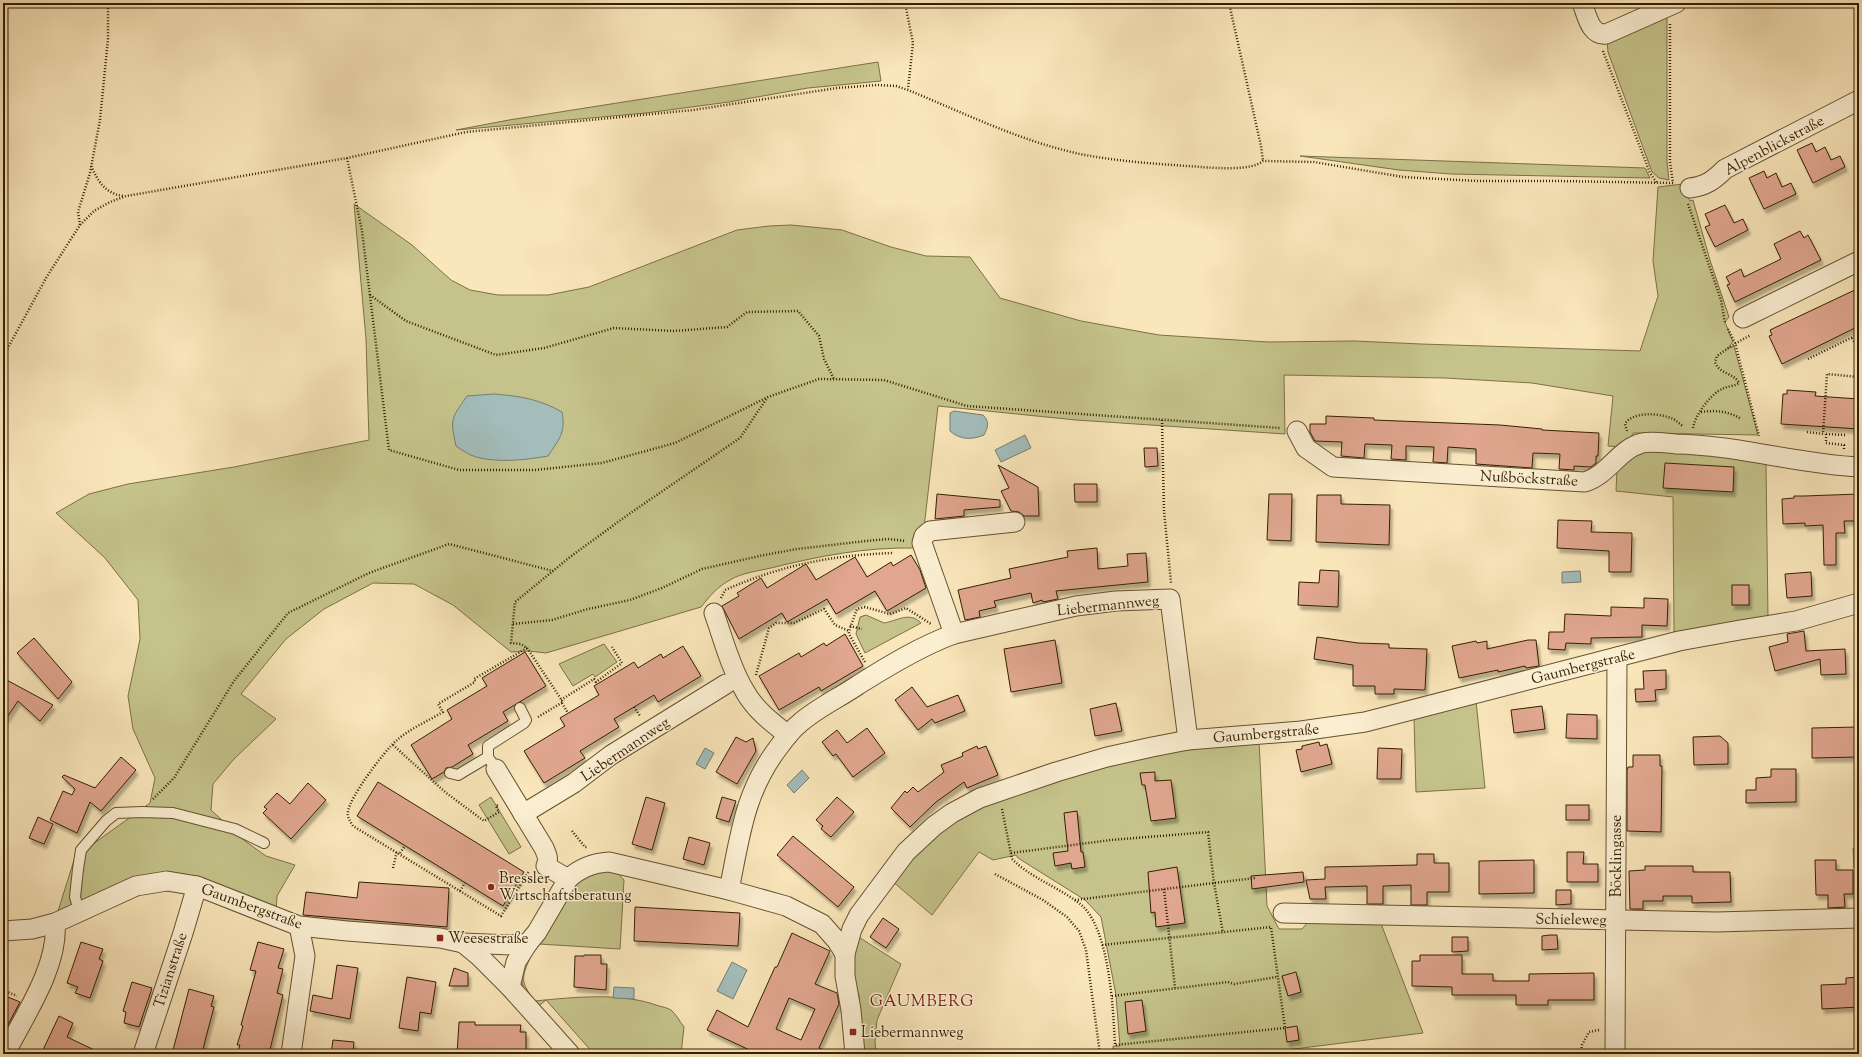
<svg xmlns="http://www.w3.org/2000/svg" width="1862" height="1057" viewBox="0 0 1862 1057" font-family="'Sorts Mill Goudy',serif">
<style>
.green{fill:#c5c38b;stroke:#7c7146}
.water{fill:#a3bdbb;stroke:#777e70}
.building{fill:#e0a68f;stroke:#341f00;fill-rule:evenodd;filter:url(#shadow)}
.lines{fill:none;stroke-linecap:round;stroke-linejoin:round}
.lane-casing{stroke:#65512e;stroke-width:12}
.street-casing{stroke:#65512e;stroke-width:21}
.path{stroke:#341f00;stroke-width:2.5;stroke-dasharray:1 2;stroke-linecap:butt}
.lane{stroke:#fbefd2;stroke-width:10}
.street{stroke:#fbefd2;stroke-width:19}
.poi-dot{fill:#8f2418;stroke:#fbefd2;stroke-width:1.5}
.labels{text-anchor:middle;stroke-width:3;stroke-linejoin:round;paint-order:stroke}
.street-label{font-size:15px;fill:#341f00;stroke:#fbefd2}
.poi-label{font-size:15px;fill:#341f00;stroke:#fbefd2;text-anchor:start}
.neighbourhood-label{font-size:16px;letter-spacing:1px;fill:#7a1f14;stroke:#fbefd2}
</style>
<defs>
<filter id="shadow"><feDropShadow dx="2.5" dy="4.5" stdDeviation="1" flood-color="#0004"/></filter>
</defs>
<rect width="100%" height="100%" fill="#f9e6ba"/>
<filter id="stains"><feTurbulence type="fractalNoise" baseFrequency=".005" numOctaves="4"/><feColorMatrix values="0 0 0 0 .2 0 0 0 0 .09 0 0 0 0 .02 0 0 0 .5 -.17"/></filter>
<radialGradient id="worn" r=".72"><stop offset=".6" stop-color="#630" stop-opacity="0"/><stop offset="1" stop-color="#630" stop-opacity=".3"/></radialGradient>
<g class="green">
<polygon points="1667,11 1667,162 1669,180 1659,178 1652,172 1608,52 1607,40"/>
<polygon points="878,62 881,81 808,88 729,102 646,113 456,130 509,120"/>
<polygon points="1300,156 1645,168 1650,178 1451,174 1399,170"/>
<path d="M1683 184 1690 201 1693 200 1710 260 1729 317 1725 322 1733 342 1727 349 1734 346 1758 435 1633 433 1631 438 1620 447 1608 446 1613 396 1532 383 1445 378 1284 375 1285 434 1076 420 938 406 924 528 915 548C866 547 819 556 771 568 758 571 741 573 730 580 717 587 710 596 701 607L546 653 529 651 511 652 453 605 414 584 373 583 324 609 286 639 241 694 276 719 234 759 213 784 211 810 245 841 266 856 295 865 277 896 276 912 186 881 58 911 75 857 150 803 155 778 133 729 128 696 140 639 138 600 105 558 56 513 89 494 128 484 234 467 369 440 366 339 354 204 412 245 451 280 470 290 498 295H548L589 287 737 230 769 226 791 225 842 230 891 247 926 256 970 257 1000 298 1081 321 1159 335 1268 342 1355 341 1421 344 1640 351 1658 296 1653 261 1658 187Z"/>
<polygon points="1637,451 1701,452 1766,464 1768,618 1674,634 1673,497 1616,491 1617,469"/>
<path d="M866 615 884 623C897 621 910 611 921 623L865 653 856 634 860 617Z"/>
<polygon points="604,644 617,662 595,677 593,674 573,686 559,664"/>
<polygon points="1476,701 1485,788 1416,792 1414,717"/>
<polygon points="1259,741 1267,906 1279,929 1302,929 1310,920 1380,921 1423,1033 1254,1054 1113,1054 1113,1046 1120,1046 1116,995 1101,917 1085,900 1018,858 1016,855 993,860 979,852 932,915 892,881 913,856 942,830 968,812 1004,797 1129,760 1189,748"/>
<polygon points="491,797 521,847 509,854 479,805"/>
<path d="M616 871 624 880 620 949 539 944C550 924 568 879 591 872 598 870 609 871 616 871Z"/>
<polygon points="857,936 901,964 877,1020 875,1041 876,1054 864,1054 859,995 850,972"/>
<path d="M530 956H531C521 978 520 982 535 1001 576 997 621 992 659 1006 663 1007 668 1008 671 1010 676 1014 680 1022 684 1027L681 1054H594L546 1000 536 1008C521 986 516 981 530 956Z"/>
</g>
<g class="water">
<path d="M494 394C520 396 539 399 562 412 566 433 559 439 548 456 525 460 499 463 476 457 469 455 462 450 456 446 450 419 451 419 467 396Z"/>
<path d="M954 411 983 415C990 422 988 427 984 435 972 440 960 440 950 431V413Z"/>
<polygon points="1025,435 1031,448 1001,462 995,450"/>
<polygon points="1580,571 1581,582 1562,583 1562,572"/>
<polygon points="705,748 714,753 705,769 696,764"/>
<polygon points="802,770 809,778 794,793 787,785"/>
<polygon points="1853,848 1859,848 1859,867 1854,868"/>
<polygon points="732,962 747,970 733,999 717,991"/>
<polygon points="614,987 634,988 634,999 613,998"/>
</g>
<g class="building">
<polygon points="1812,143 1816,152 1825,147 1831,160 1840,156 1845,167 1813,183 1797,150"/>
<polygon points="1764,171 1767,178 1776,173 1782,187 1791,183 1796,194 1764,209 1749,178"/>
<polygon points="1725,205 1734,223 1743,219 1748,230 1715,247 1705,227 1710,225 1705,214"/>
<polygon points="1800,231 1804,238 1808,235 1821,260 1735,302 1727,285 1730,284 1726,277 1741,269 1744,277 1781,259 1774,244"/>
<polygon points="1859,288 1859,326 1782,364 1769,336 1772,335 1770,330"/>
<polygon points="1787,390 1816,392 1815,396 1859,399 1859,429 1781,424 1783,394 1787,394"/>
<polygon points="1326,416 1374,418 1374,420 1500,425 1542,429 1542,430 1599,433 1598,456 1596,456 1596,463 1591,467 1574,466 1574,470 1559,469 1560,454 1533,453 1532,468 1476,464 1476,449 1448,447 1447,463 1433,462 1434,447 1406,446 1406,460 1391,459 1392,445 1365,444 1364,458 1341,456 1342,442 1315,441 1310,432 1310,424 1326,424"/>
<polygon points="1144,448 1157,448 1158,466 1145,467"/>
<polygon points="1665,463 1734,467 1733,492 1663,488"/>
<polygon points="998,465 1038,487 1039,516 1024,516 1019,512 1011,511 1001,491 1009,488"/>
<polygon points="1074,484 1097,484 1097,502 1075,502"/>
<polygon points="937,494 1000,500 1000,507 964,510 964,516 935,519"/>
<polygon points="1269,494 1292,494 1291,541 1267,540"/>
<polygon points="1859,494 1859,521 1844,521 1845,533 1836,533 1836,565 1824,565 1823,525 1805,526 1805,523 1783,524 1782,499 1794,498 1794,496 1804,496"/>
<polygon points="1317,495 1341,495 1341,504 1390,505 1389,545 1316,542"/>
<polygon points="1558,520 1592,521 1591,532 1632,533 1631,572 1609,572 1609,551 1557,548"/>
<polygon points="1097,548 1098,569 1128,566 1127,554 1146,553 1148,582 1056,591 1058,599 1043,602 1042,600 1033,603 1031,593 994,601 996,607 979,611 980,617 965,620 958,590 1011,578 1009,569 1068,557 1067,551"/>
<polygon points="911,555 920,570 926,588 887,611 875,591 836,614 827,599 787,622 782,613 739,639 722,606 739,596 737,593 761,578 767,588 806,564 816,580 855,557 867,577 891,562 893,566"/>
<polygon points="1320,570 1339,571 1338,607 1298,605 1299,582 1319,583"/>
<polygon points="1811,572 1812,596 1787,598 1785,574"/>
<rect x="1732" y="585" width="17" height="20"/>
<polygon points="1644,598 1668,599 1667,626 1642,625 1642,637 1591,638 1591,644 1566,643 1565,650 1548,649 1549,632 1564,632 1565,614 1611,616 1611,607 1644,608"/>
<polygon points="1804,631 1806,651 1845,649 1846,674 1821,675 1820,659 1775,671 1769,647 1788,642 1787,634"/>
<polygon points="845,634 863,666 821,691 819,687 779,710 759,676 799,653 801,657 824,643 826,646"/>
<polygon points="1317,637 1358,643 1389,644 1389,648 1427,649 1425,690 1394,689 1394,694 1375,694 1375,686 1353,686 1353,665 1314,659"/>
<polygon points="34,638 72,682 58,699 17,653"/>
<polygon points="1055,640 1062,683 1011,692 1004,649"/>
<polygon points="1528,640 1536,640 1539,666 1526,668 1525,666 1498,672 1498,670 1459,678 1452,646 1476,641 1477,643 1487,641 1487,649"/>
<polygon points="683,646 701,676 658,702 654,695 614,719 619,727 580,751 585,758 544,783 524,751 565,726 560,718 599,695 594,686 634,662 638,668 661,654 663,658"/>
<polygon points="525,652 546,686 503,712 508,721 468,745 473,754 452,767 446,768 444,772 432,779 411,745 452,719 447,710 487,686 482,678"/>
<polygon points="1666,670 1666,689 1655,690 1656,701 1636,702 1635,689 1644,689 1643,671"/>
<polygon points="3,678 53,705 40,721 18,701 3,723"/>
<polygon points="912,687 927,707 958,695 965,711 935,723 932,719 918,730 895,700"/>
<polygon points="1116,703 1122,731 1095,736 1090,709"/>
<polygon points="1542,706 1545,729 1514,733 1511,710"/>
<polygon points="1567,714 1597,715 1597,739 1566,738"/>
<polygon points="1858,727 1859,757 1812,758 1812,728"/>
<polygon points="867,728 885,753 853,777 836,754 833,756 822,742 837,730 847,743"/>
<polygon points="1720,736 1728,743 1728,764 1694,765 1693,737"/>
<polygon points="736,737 746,742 753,738 756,751 737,784 716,772"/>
<polygon points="1319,742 1320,746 1327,744 1332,764 1301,772 1296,750 1302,749 1302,746"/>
<polygon points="977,746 978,749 986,746 998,775 967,788 964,782 936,802 910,827 891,808 905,791 907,793 913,787 918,792 944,772 941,765 963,756 962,753"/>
<polygon points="1378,748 1402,749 1401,779 1377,779"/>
<polygon points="1633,755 1660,755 1660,766 1662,766 1661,832 1627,831 1627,770 1628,767 1633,767"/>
<polygon points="121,757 136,770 101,811 90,802 77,833 50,820 63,791 72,795 75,789 62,777 64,775 95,788"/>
<polygon points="1771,769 1796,769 1796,802 1746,803 1746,790 1756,790 1756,778 1771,777"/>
<polygon points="1155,772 1155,781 1171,780 1176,818 1151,821 1145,785 1142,785 1140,773"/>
<polygon points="378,782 524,872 503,906 357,816"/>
<polygon points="308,783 326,800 291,839 263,813 267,809 264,807 277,793 290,804"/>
<polygon points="646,797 665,803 652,850 632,844"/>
<polygon points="722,797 736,801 729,822 716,818"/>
<polygon points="837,797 854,812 831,837 821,829 823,826 816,820"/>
<rect x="1566" y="805" width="23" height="15"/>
<polygon points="1077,811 1081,852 1083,852 1085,867 1072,869 1071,863 1055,866 1053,853 1068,851 1064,813"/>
<polygon points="38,817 53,824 44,844 29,838"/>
<polygon points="793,836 854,887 838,907 777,855"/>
<polygon points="689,837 710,843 704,865 683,859"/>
<polygon points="1567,852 1584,852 1583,864 1598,864 1598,882 1567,882"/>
<polygon points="1417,854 1434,854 1434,863 1449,863 1449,892 1427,892 1427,905 1411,905 1411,885 1383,886 1383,904 1367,904 1367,886 1325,887 1326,899 1310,899 1306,880 1325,879 1325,867 1417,865"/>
<polygon points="1534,860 1534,893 1479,894 1479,861"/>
<polygon points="1815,860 1836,860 1836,870 1853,870 1853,894 1844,894 1845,907 1828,908 1828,895 1816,895"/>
<polygon points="1645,866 1693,866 1693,872 1730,872 1731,902 1692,903 1692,896 1663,896 1663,901 1643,901 1643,909 1630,909 1629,871 1645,870"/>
<polygon points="1177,867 1185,923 1156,927 1155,912 1151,913 1148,872"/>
<polygon points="1303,872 1304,882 1252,889 1251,876"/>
<polygon points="359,882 449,888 447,927 303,915 306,892 357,898"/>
<polygon points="1556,890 1571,890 1571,904 1556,905"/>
<polygon points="635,907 740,913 738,946 634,941"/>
<polygon points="883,918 899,929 886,948 870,937"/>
<path d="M792 933 830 951 815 984 837 993 839 1004 819 1048 833 1054H758L707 1030 717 1010 748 1027 775 967H777ZM789 998 815 1009 801 1040 776 1029Z"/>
<polygon points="1550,935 1557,935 1558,949 1542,950 1542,936"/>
<polygon points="1452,937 1468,937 1468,951 1452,952"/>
<polygon points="81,942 103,949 99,959 103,961 90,998 75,993 78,987 67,983"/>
<polygon points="258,942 284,949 278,968 283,969 277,993 283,995 269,1054 237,1054 240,1045 237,1045 243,1026 241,1025 256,971 250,970"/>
<polygon points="584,955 601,955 601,964 607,964 606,990 574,987 575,956 584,956"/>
<polygon points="1420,955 1462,955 1462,974 1493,974 1493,981 1529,981 1529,974 1594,973 1594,1000 1548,1000 1548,1005 1516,1005 1516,995 1452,995 1452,987 1412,986 1412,961 1420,961"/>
<polygon points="337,965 358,968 350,1019 310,1011 313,995 332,999"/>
<polygon points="454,968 468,973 468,986 449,986"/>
<polygon points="1296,972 1301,992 1288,996 1282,976"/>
<polygon points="407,977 436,982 431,1014 420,1012 418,1031 399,1028"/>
<polygon points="1859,977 1859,1007 1822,1009 1821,985 1846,984 1846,978"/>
<polygon points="132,982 152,988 139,1027 124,1023 126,1012 123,1011"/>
<polygon points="189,989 214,996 211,1006 214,1007 205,1041 202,1054 172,1054"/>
<polygon points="3,995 20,1002 3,1034"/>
<polygon points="1142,1000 1146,1031 1128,1034 1125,1002"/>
<polygon points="59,1016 73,1023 67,1037 103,1054 41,1054"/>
<polygon points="459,1022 475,1022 475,1025 521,1025 520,1032 526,1032 526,1054 457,1054"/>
<polygon points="1297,1026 1299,1040 1287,1042 1285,1028"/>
<polygon points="333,1040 354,1042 353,1054 331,1054"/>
</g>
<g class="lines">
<g class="lane-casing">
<g id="lane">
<polyline points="496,769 488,757 488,746 524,723 526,720 520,708"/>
<polyline points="450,773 458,775 488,757"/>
<polyline points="79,911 75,897 78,869 81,850 106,821 116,813 142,812 173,813 235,829 264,843"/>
</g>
</g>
<g class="street-casing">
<g id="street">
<path d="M1582 3C1587 15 1590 36 1606 34L1676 3"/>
<path d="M1690 188C1706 186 1714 180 1725 169L1859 100"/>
<polyline points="1743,318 1859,261"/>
<path d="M1297 431 1306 448 1333 467 1585 482C1608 475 1619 449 1642 443 1652 441 1665 443 1676 444 1737 445 1797 464 1859 467"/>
<path d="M714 613C723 638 730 666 743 688 753 708 771 722 788 735"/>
<polyline points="954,634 922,543 924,536 930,531 1015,522"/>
<path d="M496 769 544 848C547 855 549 859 546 866L568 879"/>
<polyline points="523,814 574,783 611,755 726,684"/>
<path d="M729 890C740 837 744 793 778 748 784 740 791 730 800 723 817 708 839 698 858 685 888 666 921 646 954 634L1076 606 1116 601 1170 599 1188 740"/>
<polyline points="1283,913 1717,922 1859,918"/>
<polyline points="3,931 32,929 55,923 136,886 167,881 197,886 299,926 347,931 440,938 463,943 480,957 510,987 570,1054"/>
<path d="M463 943 512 945 528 943 537 932 568 879C580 868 592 863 609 862L729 890 786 906 822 924 837 941 845 954"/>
<polyline points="510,987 516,962 528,943"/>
<path d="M5 1054C24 1016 59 966 55 923"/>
<polyline points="143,1054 183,933 197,886"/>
<polyline points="291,1054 305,956 299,926"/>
<polyline points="855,1054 851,1010 845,976 845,954 852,929 859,915 906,852 934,826 952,813 980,798 1056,772 1107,757 1152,747 1188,740 1301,731 1365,722 1679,641 1740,630 1796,621 1859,603"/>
<polyline points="1615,1054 1617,657"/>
</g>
</g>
<g class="path">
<polyline points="905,3 913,43 908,89"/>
<polyline points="1229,3 1261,146 1263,161"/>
<polyline points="1670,24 1670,162 1673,183"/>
<polyline points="1603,51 1650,173 1657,183"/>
<polyline points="347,158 362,231 389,450 459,470 535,470 602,463 675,443 768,397 819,379 884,380 967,406 1280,428"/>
<path d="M91 166C98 181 105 194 124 196"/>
<polyline points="1688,204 1721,300 1725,323"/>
<polyline points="80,225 78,212 90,173 100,120 108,39 108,3"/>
<polyline points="370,295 406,321 496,355 544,348 614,328 674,331 727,327 747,312 798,311 819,336 824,359 834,379"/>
<polyline points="1728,329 1735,343 1759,436"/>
<polyline points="1852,338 1859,351"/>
<path d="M3 357 46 278 80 225 94 211 110 202 126 196 347 158 466 132 693 110 837 88 877 85 896 86 908 90C964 113 1020 141 1080 154 1120 162 1161 164 1201 167 1216 168 1252 171 1263 161L1314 162 1403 177 1478 181H1556L1674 183"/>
<polyline points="1808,359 1859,334"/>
<path d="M1701 412C1715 410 1729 411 1741 419"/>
<polyline points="1162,420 1164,511 1171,583"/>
<path d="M1693 428C1695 415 1711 393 1724 388 1729 386 1735 386 1739 383 1734 373 1719 374 1715 362L1717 356C1728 348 1739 341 1751 335"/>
<path d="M1627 431 1625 424C1632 411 1661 413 1673 419 1676 420 1679 424 1683 426"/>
<polyline points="1807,432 1823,434 1827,374 1859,377"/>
<polyline points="1826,434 1826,443 1844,445 1844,449"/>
<polyline points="1826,434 1845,435"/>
<path d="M721 598 725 590C782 565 832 555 894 553"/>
<polyline points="513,624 552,620 588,609 630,600 662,588 702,569 764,555 797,549 866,541 888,539 906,541"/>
<polyline points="850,626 862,629"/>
<path d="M527 648 474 679 475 682 438 704 443 712C428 721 409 729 396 741 385 750 349 798 348 812 347 817 350 821 353 826L501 916 529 871"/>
<polyline points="865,662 849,634 849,631 857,609 865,607 890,614 906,608 931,624"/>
<polyline points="756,675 769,628 776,623 794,623 824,609 835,625 849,631"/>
<polyline points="561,700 594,679 596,682 622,663 612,647"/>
<polyline points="562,703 568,713"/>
<polyline points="634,707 640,716"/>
<polyline points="538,717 563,702 527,648 521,644 511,643 515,602 570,557 629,514 740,438 767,398"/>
<polyline points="393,745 445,792 484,821 499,812 496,806 498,805"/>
<polyline points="153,799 174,778 234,681 288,613 369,573 449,544 553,571"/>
<path d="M1002 809 1012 859C1031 878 1058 887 1079 903 1110 926 1113 1009 1115 1045L1285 1028 1271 927 1102 945"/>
<polyline points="572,831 585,847 588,847"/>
<polyline points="400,853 405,846"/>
<polyline points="1011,853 1111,840 1208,832 1214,883 1223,933"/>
<polyline points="393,868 397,851"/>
<polyline points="995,874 1043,900 1067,917 1079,931 1086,950 1100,1054"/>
<polyline points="1164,889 1175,988"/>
<polyline points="460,891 465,883"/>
<polyline points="1075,900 1255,878"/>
<polyline points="3,990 17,996"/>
<polyline points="1112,996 1228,982 1234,984 1277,977"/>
<polyline points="1581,1054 1582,1045 1589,1032 1599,1030"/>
</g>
<use href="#lane" class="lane"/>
<use href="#street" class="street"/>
</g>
<g class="poi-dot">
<circle cx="491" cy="887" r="4"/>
<rect x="436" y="934" width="8" height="8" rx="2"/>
<rect x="849" y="1028" width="8" height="8" rx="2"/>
</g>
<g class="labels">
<g class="street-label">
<text transform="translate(1774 145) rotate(-28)" y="5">Alpenblickstraße</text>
<text transform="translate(1529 478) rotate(3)" y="5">Nußböckstraße</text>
<text transform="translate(1108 605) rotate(-6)" y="5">Liebermannweg</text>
<text transform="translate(1583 666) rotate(-14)" y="5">Gaumbergstraße</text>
<text transform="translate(1266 733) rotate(-5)" y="5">Gaumbergstraße</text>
<text transform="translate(625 749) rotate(-34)" y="5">Liebermannweg</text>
<text transform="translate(1616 856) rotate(-90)" y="5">Böcklingasse</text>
<text transform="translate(252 906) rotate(20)" y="5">Gaumbergstraße</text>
<text transform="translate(1571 919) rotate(1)" y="5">Schieleweg</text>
<text transform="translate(170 970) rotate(-72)" y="5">Tizianstraße</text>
</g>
<g class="poi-label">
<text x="499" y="883">Bressler<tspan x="499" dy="17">Wirtschaftsberatung</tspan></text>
<text x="448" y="943">Weesestraße</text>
<text x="861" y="1037">Liebermannweg</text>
</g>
<g class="neighbourhood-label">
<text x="922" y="1006">GAUMBERG</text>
</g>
</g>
<rect width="1862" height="1057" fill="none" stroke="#f9e6ba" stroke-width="16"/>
<rect x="4" y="4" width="1854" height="1049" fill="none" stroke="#341f00" stroke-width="2"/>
<rect x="8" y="8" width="1846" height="1041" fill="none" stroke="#341f00"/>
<rect width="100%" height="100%" filter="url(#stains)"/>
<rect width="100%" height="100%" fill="url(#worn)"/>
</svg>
